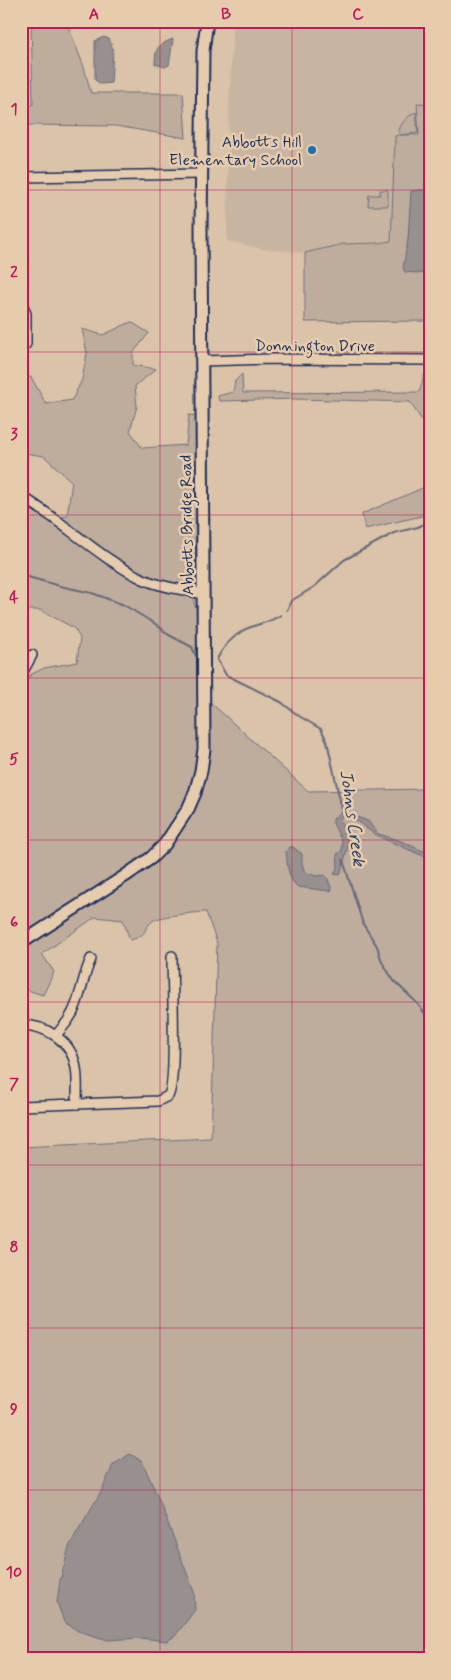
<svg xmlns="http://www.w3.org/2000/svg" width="451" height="1680" viewBox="0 0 451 1680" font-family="Mynerve,sans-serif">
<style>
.built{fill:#c8b5a1}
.green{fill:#bead9d;stroke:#6c6e7e}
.water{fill:#98908f;stroke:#66697b}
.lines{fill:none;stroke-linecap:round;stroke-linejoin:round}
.stream{stroke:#66697b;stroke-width:2}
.minor-casing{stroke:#1b2f5e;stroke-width:12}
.major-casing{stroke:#1b2f5e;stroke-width:15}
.minor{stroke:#e6ccad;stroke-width:9}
.major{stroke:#e6ccad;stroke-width:11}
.grid{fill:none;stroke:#c2185b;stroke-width:1;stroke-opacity:0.55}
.poi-dot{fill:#1f6fb2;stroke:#e6ccad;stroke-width:2}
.labels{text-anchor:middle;stroke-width:5;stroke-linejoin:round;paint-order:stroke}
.poi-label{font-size:16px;fill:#1b2f5e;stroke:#e6ccad;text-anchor:end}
.street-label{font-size:16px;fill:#1b2f5e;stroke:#e6ccad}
.water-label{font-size:18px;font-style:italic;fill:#2e3e65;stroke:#e6ccad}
.neatline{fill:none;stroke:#c2185b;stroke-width:2}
.grid-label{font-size:16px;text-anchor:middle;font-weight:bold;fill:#c2185b}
</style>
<rect width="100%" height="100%" fill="#dac3a8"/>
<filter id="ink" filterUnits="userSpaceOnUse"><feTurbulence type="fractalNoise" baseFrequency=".02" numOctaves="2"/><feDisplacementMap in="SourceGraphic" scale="10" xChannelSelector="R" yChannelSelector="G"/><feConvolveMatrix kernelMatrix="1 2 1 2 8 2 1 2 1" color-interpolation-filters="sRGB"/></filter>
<g filter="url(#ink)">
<polygon class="built" points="233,21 430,21 430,104 418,104 419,135 395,136 391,241 379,243 343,244 305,253 262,249 227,241 229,107"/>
<g class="green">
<polygon points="31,21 66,21 84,67 91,93 183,93 186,138 116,126 29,125 21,133 21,108 30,107 33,104"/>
<path d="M417 103 430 104V321L305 322V253L343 244 379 243 391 241 395 136 399 135C398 125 407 116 416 112L418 133 400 135H419Z"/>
<polygon points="380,190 388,190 388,206 368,206 369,195 380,195"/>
<path d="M131 322 149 333 133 353V365L156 369 135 386 137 406 130 431 142 448 186 445 189 415 197 416 198 445 194 604 208 630 210 702 308 791 430 789V1659H21V1147L211 1138 217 943 206 912C197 912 161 916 154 920 142 928 150 935 130 940L123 920 95 917 42 954 54 972 43 995 21 988V694L30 675 44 668 77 662 80 638 74 628 40 610H21V514L25 506 45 519 67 516 72 482 44 456 24 453 21 437V379L31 377 46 404 72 400 82 380 87 353 82 329 103 335Z"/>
<polygon points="425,373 430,373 430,433 410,402 296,399 219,401 218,396 233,392 235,381 242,374 243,393 419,392"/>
<polygon points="430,479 430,514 365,529 362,514 425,487"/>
</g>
<g class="water">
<polygon points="104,37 109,39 113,49 111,83 101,84 95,80 95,41"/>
<path d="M173 39 169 65 165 67 155 64C155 47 158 45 173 39Z"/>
<polygon points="421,190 430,191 430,274 405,272 403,268 408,239 411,191"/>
<polygon points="342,801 345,802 346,810 340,819 343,828 348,830 344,834 347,835 348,847 340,875 334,874 338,866 337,854 342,851 342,842 333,823 333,819 340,813"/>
<polygon points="357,817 368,821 374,829 379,834 398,840 430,854 430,859 382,838 367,829 362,824 355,820"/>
<path d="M290 847H293L302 854V864L305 872 316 876 324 875 327 877 332 890 329 891 298 887C288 880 287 863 286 851Z"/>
<polygon points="130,1454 142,1461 160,1502 194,1592 195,1610 175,1636 167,1641 140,1638 108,1640 78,1631 64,1622 57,1602 60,1581 69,1547 77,1532 101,1492 113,1465"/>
</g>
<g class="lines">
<g class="stream">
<polyline points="21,575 60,586 92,593 124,605 157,625 169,635 192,647 196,656"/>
<polyline points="287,610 291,601 314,587 344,560 394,533 418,527 430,521"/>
<polyline points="217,659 226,675 281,702 299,716 321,729 327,741 341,805"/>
<path d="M217 659C223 647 232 637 244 630 255 624 269 623 281 615"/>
<polyline points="343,860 363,924 377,946 382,962 394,981 416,1002 430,1020"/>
</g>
<g class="minor-casing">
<g id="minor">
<polyline points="21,177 202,174"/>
<polyline points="21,300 26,314 26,344"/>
<polyline points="201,361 271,359 430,360"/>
<path d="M21 496C63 521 99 558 143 579 162 588 183 589 203 594"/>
<polyline points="21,675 32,655"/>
<path d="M21 1025C46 1025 72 1041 76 1068 78 1079 77 1092 77 1104"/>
<path d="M56 1035C64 1026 72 1017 76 1005 82 989 84 974 91 959"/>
<path d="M21 1106 158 1101 168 1096C177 1086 172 977 172 956"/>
</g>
</g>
<g class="major-casing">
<polyline id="major" points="21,943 125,876 151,858 165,844 188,809 195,793 201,771 204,749 201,229 203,51 207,21"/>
</g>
<use href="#minor" class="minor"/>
<use href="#major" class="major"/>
</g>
</g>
<path class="grid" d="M160 21V1659M292 21V1659M21 190H430M21 352H430M21 515H430M21 678H430M21 840H430M21 1002H430M21 1165H430M21 1328H430M21 1490H430"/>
<circle class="poi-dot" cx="312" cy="150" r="5"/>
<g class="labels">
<g class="poi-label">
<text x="302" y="147">Abbotts Hill<tspan x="302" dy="18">Elementary School</tspan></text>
</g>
<g class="street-label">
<text x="315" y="351">Donnington Drive</text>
<text transform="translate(186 525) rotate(-91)" y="6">Abbotts Bridge Road</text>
</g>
<g class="water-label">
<text transform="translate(353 818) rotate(82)" y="6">Johns Creek</text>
</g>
</g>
<rect width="451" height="1680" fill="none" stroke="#e6ccad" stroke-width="55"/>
<rect x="28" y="28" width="396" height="1624" class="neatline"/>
<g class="grid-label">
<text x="94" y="19">A</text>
<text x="226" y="19">B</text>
<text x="358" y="19">C</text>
<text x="14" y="114">1</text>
<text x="14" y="277">2</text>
<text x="14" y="439">3</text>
<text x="14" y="602">4</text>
<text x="14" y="764">5</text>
<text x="14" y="927">6</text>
<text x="14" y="1089">7</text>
<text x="14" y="1252">8</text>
<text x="14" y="1414">9</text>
<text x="14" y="1577">10</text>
</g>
</svg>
